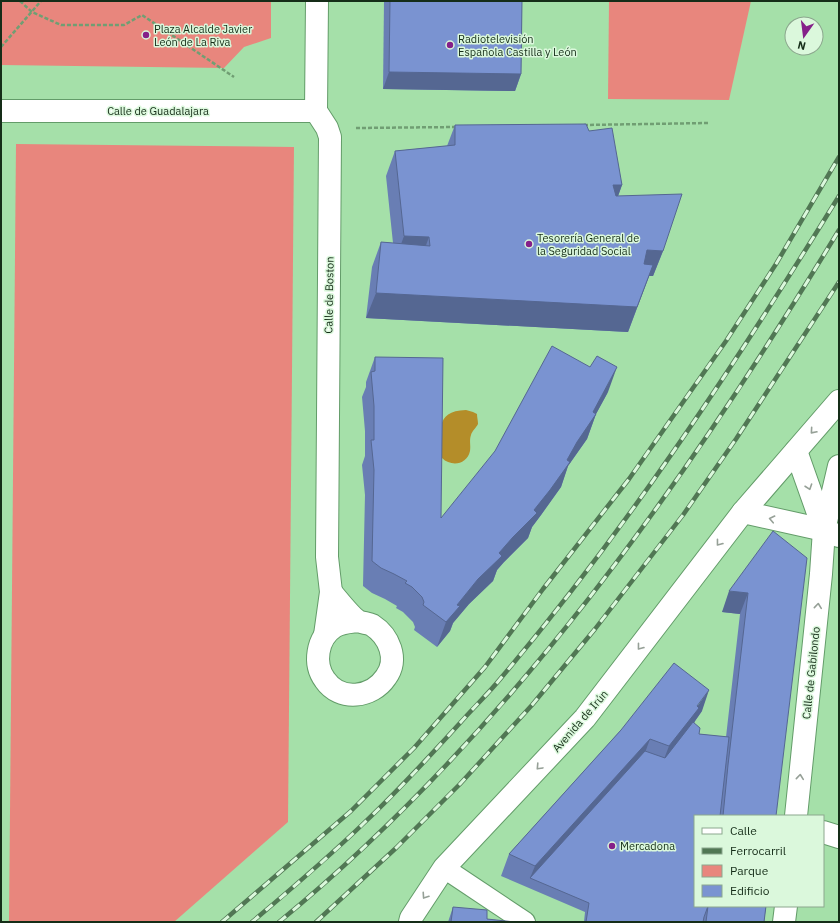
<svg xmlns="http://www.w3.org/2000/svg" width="840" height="923" viewBox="0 0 840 923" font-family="'IBM Plex Sans',sans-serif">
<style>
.green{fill:#e8867d}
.water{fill:#b48d29}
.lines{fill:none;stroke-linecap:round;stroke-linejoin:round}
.pedestrian-casing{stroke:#639c69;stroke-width:22}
.minor-casing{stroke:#639c69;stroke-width:24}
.tertiary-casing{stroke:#639c69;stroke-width:24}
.path{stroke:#709e73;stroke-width:2.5;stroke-dasharray:4 2;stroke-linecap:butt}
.pedestrian{stroke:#fff;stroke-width:20}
.minor{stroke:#fff;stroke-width:22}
.tertiary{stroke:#fff;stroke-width:22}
.rail-casing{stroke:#517754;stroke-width:4.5}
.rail{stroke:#dbf8dc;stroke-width:3;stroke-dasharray:9;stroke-linecap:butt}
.wall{fill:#697eb4}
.shaded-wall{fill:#556792}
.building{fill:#7a93d1;stroke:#556792}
.oneway{stroke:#96a097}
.poi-dot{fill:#852089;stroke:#dbf8dc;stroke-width:1.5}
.labels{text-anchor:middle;stroke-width:3;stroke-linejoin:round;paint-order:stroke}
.poi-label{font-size:11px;fill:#152d18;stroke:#dbf8dc;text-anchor:start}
.street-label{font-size:11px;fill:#152d18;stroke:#dbf8dc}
</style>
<rect width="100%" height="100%" fill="#a5e0a9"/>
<g class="green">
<polygon points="1,1 271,1 271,38 244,47 224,68 1,65"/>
<polygon points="609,1 751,1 729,100 608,99"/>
<polygon points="16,144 294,147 288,822 174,922 9,922"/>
</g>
<path class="water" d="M466 410 473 412 477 414C477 417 478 421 478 424 476 428 472 431 471 435 469 440 471 446 470 451 467 465 451 467 442 458 441 434 433 411 466 410Z"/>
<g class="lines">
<g class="pedestrian-casing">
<polyline id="pedestrian" points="444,868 525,922"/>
</g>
<g class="minor-casing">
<g id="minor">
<polyline points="317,1 316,111 327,128 330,137 327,557 331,592 325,635"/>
<polyline points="1,111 316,111"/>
<polyline points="796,451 824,530"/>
<polyline points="743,512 824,530 839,536"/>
<path d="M331 592C337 599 351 617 358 621 362 623 368 623 372 625 389 636 399 659 386 677 372 698 340 702 325 680 313 664 317 638 334 627 341 622 350 622 358 621"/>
<polyline points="823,832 839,837"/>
<polyline points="410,922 411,918 444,868 585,718 743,512 839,401"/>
</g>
</g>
<g class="tertiary-casing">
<g id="tertiary">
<polyline points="796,816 821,574 824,530 839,466"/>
<polyline points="784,922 786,906"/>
</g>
</g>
<g class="path">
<polyline points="20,1 32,12 61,25 124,25 142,15 234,77"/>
<polyline points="1,47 41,1"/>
<polyline points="584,125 709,123"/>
<polyline points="356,128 457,127"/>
</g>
<use href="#pedestrian" class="pedestrian"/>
<use href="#minor" class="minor"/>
<use href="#tertiary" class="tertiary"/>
<g class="rail-casing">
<g id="rail">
<polyline points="222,922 351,811 414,748 485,667 543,589 629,479 726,341 776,264 839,157"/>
<path d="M252 922C290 890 329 857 365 822 398 791 429 757 460 723 473 708 488 694 501 678 628 528 736 363 839 196"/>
<path d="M279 922C509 733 686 482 839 230"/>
<polyline points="316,922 396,848 460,784 532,705 595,629 683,515 736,439 839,282"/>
</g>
</g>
<use href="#rail" class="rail"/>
</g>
<g class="wall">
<polygon points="384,1 522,1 521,74 515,91 383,89"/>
<polygon points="455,125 589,131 622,185 618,196 663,251 653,276 649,276 628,332 366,318 372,267 381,242 393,243 386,176 395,151 447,146"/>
<polygon points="375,357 441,518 608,392 596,414 587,439 568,466 561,487 541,515 532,527 528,538 504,562 497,570 493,581 469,604 453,623 450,631 437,647 414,630 415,627 413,622 403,612 396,608 397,606 385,599 372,593 363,586 365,495 362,465 365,456 365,431 362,397 366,387 366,382"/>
<polygon points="773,531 776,816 695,816 695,906 766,906 764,922 584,922 585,912 501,876 509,854 621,730 702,711 695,721 694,723 699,734 726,737 740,614 722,612"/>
<polygon points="453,907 487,919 515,922 448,922"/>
</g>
<g class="shaded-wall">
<polygon points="389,72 521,74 515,91 383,89"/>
<polygon points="613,185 622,185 613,210"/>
<polygon points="404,236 429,237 420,262 395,261"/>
<polygon points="647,250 663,251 653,276 649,276 628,332 366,318 376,293 638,275"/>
<polygon points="617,367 608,392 596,414 587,439 568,466 561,487 541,515 532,527 528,538 504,562 497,570 493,581 469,604 453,623 450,631 437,647 446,622 457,605 534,510 567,460"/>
<polygon points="729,591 748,593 740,614 722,612"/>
<polygon points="709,690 702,711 695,721 691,729 661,767 669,746"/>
<polygon points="650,739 642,761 530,878 535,866"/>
</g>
<g class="building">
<polygon points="390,1 522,1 521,74 389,72"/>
<polygon points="586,124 589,131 612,128 622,185 613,185 616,196 682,194 663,251 647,250 644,264 653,265 637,307 376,293 381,242 430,246 429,237 404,236 395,151 455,145 455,125"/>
<polygon points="552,346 590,367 597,356 617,367 593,412 596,414 577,442 567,460 570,462 550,490 534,510 537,513 513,537 499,553 502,556 478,579 457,605 460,606 446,622 423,605 424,602 422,597 412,587 405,583 407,581 394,574 381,568 372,561 374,470 371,440 374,440 374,406 371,372 375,371 375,357 443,358 441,518 495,451"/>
<polygon points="773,531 807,558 776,816 723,816 728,765 748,593 729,591"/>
<polygon points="674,663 709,690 697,706 699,708 669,746 650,739 535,866 509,854 621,730"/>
<polygon points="693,722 700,728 699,734 729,737 720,816 695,816 695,906 708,906 704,917 703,922 586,922 589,903 530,878 645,751 665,758"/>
<polygon points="708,906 766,906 764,922 706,922"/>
<polygon points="453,907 487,910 487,919 515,922 451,922"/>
</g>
<defs><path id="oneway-chevron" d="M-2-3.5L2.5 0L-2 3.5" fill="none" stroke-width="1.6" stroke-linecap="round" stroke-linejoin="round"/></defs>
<g class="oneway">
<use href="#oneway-chevron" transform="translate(813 431) rotate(131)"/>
<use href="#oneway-chevron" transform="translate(809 487) rotate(71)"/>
<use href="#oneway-chevron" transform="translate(772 519) rotate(-168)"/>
<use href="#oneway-chevron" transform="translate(719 543) rotate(128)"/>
<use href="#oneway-chevron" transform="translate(818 606) rotate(-84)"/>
<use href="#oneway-chevron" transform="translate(640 647) rotate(128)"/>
<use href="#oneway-chevron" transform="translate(539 767) rotate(133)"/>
<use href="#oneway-chevron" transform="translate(800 777) rotate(-84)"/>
<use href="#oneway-chevron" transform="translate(425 896) rotate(124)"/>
</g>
<g class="poi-dot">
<circle cx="146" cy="35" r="4"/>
<circle cx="450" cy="45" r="4"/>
<circle cx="529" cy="244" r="4"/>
<circle cx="612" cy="846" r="4"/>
</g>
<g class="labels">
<g class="poi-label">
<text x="154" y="33">Plaza Alcalde Javier<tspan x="154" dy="13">León de La Riva</tspan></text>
<text x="458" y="43">Radiotelevisión<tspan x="458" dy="13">Española Castilla y León</tspan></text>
<text x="537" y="242">Tesorería General de<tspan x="537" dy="13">la Seguridad Social</tspan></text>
<text x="620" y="850">Mercadona</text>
</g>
<g class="street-label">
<text x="158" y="115">Calle de Guadalajara</text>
<text transform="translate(329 295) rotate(-89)" y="4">Calle de Boston</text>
<text transform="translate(811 673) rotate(-84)" y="4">Calle de Gabilondo</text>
<text transform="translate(580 721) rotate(-49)" y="4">Avenida de Irún</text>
</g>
</g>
<rect width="840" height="923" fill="none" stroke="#152d18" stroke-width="4"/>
<rect x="694" y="815" width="130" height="92" fill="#dbf8dc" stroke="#8ca78e"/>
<rect x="702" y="828" width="20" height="6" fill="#ffffff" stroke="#8ca78e"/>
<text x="730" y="835" font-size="12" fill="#152d18">Calle</text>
<rect x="702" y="848" width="20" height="6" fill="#517754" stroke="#8ca78e"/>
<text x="730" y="855" font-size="12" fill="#152d18">Ferrocarril</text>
<rect x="702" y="865" width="20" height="12" fill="#e8867d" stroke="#8ca78e"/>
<text x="730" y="875" font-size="12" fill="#152d18">Parque</text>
<rect x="702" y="885" width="20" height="12" fill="#7a93d1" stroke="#8ca78e"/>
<text x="730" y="895" font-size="12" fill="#152d18">Edificio</text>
<g transform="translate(804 36) rotate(194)"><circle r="19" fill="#dbf8dc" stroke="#8ca78e"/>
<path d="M0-3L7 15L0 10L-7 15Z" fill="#852089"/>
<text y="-6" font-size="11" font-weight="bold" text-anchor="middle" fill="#152d18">N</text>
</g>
</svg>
